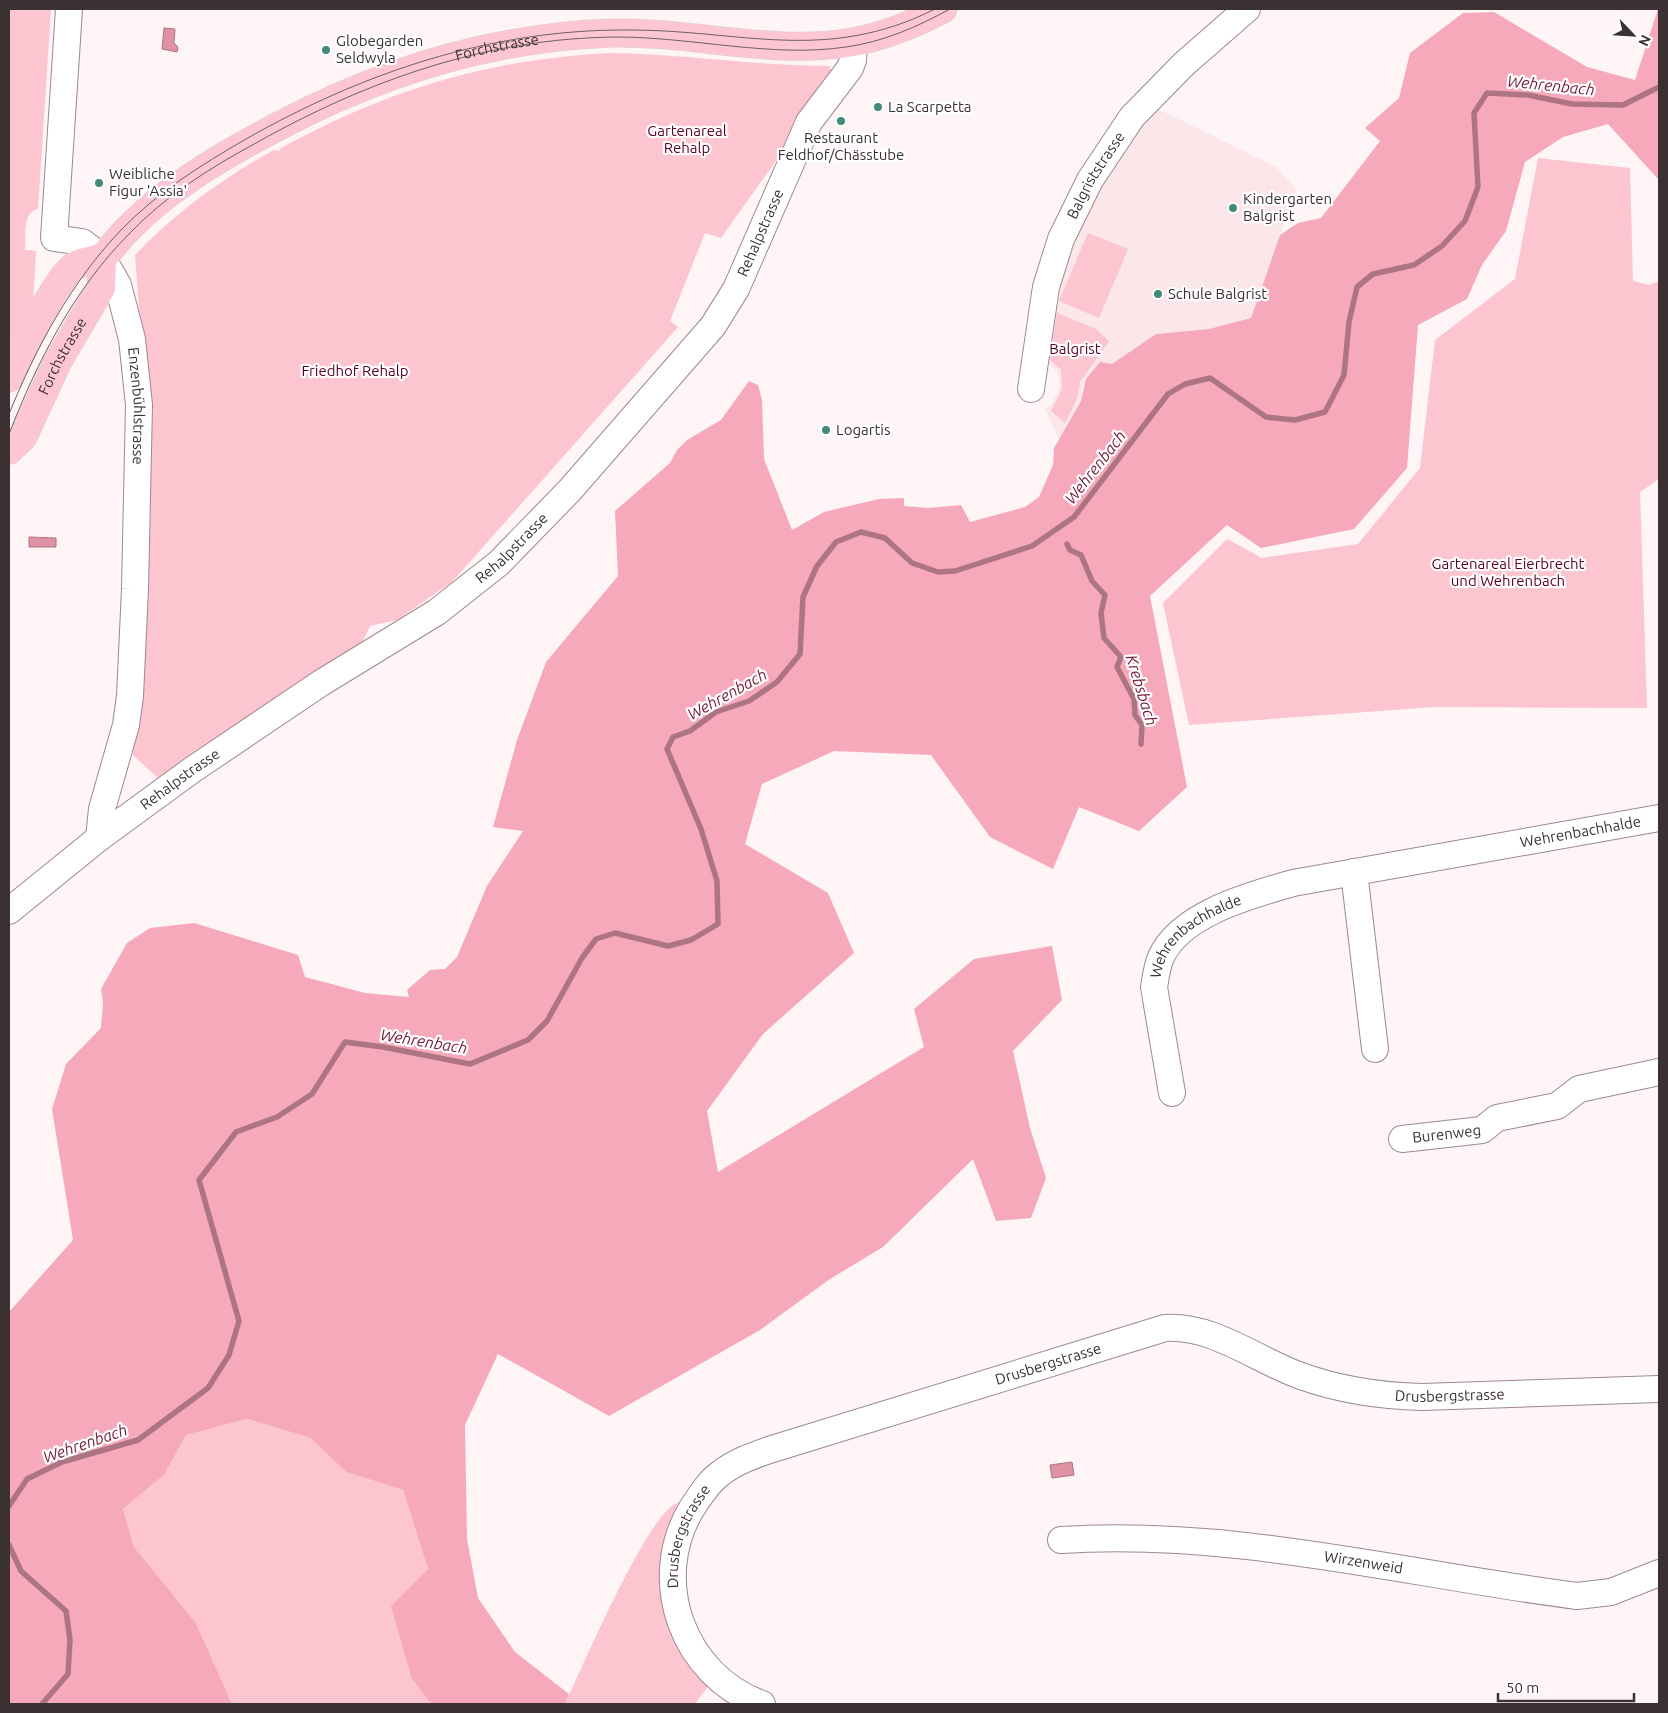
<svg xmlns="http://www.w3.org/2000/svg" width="1668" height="1713" viewBox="0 0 1668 1713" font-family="Ubuntu,sans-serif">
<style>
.built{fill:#fbe6ea}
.green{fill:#fcc5d0}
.forest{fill:#f6a9ba}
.water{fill:#de92a3;stroke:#ad7581}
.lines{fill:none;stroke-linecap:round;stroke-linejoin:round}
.stream{stroke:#ad7581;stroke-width:5.5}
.minor-casing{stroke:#9f898d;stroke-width:28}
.major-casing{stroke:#d4d2d2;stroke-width:29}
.minor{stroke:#fff;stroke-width:26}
.major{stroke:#fec5d3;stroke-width:28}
.tram{stroke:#6c6264;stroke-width:1}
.poi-dot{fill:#44897e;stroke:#fff;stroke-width:2}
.labels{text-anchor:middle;stroke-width:4.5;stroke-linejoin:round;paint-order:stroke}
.poi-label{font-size:15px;fill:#3b3133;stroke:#fff;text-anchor:start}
.street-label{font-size:15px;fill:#3b3133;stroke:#fff}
.park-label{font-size:15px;fill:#5c0027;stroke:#fff}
.water-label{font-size:16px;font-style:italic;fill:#741c3a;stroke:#fff}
</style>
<rect width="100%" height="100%" fill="#fff4f6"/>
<polygon class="built" points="1154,107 1276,167 1296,189 1251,318 1209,329 1156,334 1083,386 1081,401 1059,439 1045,409 1053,402 1060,386 1057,371 1045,361 1062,270 1095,190"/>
<g class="green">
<path d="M9 9H51L38 209C22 212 26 237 25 250L36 251 33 303 9 350Z"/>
<path d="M610 53C684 54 757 66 830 66L832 82 721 238 705 233 670 321 678 327 452 582 397 620 370 626 361 645 162 782 133 755 141 591 146 406 135 255C176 212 222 179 274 150L279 151 281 148C390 89 486 60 610 53Z"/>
<polygon points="1538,158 1630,168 1633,281 1649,285 1659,281 1659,479 1640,492 1647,708 1434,707 1189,725 1163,603 1227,539 1262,558 1358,544 1420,468 1435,340 1515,279"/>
<polygon points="1088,233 1128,249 1099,318 1059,301"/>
<polygon points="1057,313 1096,329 1109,341 1080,382 1077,399 1065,423 1051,411 1062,389 1061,370 1050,360"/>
<polygon points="247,1419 312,1438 346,1472 403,1490 428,1569 412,1679 431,1704 232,1704 196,1623 134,1547 123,1509 164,1475 186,1435"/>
<path d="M698 1499 672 1566 715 1677 695 1704H565C582 1668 645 1520 675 1504 681 1501 691 1501 698 1499Z"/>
</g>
<polygon class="forest" points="1658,9 1659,180 1608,124 1563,137 1525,162 1506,231 1482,265 1467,299 1418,325 1407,468 1354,529 1261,548 1227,525 1150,596 1187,787 1139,831 1079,807 1053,869 990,837 931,755 834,751 762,784 745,844 828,893 854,953 763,1034 707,1111 718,1172 924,1047 914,1009 974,959 1052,946 1062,1000 1013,1051 1030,1128 1046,1178 1031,1218 996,1221 973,1159 883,1247 830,1279 760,1330 609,1416 498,1354 465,1425 467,1539 478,1598 515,1652 569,1694 565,1704 431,1704 412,1679 391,1606 428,1569 403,1490 346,1472 311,1438 247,1419 186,1435 164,1475 123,1509 134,1547 196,1623 232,1704 9,1704 9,1312 73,1240 52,1109 66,1064 101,1028 103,1003 101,989 127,943 150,928 194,923 298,955 305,977 365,993 409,997 407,990 430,970 445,969 457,957 487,886 523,831 493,827 517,740 546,662 618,576 615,511 670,463 677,450 687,440 721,420 749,381 758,385 762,400 764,459 792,530 824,512 879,499 904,498 904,506 928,508 961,505 970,522 1025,507 1039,497 1053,465 1054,448 1081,401 1086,379 1100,362 1112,364 1156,334 1209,329 1251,318 1280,235 1298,223 1321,218 1380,141 1365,128 1399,98 1410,53 1463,13 1494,12 1587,67 1635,80"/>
<g class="water">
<polygon points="164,28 175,29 174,43 178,47 177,52 162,49"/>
<polygon points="29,537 56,538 56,547 29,547"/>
<polygon points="1072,1462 1074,1475 1052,1478 1050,1465"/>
</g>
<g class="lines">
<g class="stream">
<polyline points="1067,544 1070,550 1081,555 1092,581 1105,595 1101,613 1104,638 1121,657 1117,667 1134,699 1135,715 1142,725 1141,744"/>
<polyline points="9,1506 27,1479 62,1462 138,1440 208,1388 229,1355 239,1321 199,1180 236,1132 277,1117 312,1094 345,1042 383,1047 470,1064 528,1040 547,1021 582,958 596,939 615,933 668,946 691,940 718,924 717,881 701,829 667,749 673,737 690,731 716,712 749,701 777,682 800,654 803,597 817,566 836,542 861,532 885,538 912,563 938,572 955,571 1032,546 1074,517 1168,394 1185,384 1210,378 1266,417 1295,420 1325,412 1344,375 1349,322 1357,287 1373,274 1414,265 1442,246 1465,221 1478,187 1474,113 1487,93 1528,95 1572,104 1623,105 1659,87"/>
<polyline points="9,1545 21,1571 66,1611 70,1640 68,1674 42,1704"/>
</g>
<g class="minor-casing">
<g id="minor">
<path id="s1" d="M69 9 54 238 82 242 102 257 118 285 132 339 139 405 135 589 130 696 126 725 102 809 99 838"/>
<path id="s2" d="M1031 389 1046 287 1061 239 1090 180 1132 117 1184 64 1247 9"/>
<polyline points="1354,872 1375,1049"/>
<path id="s3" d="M9 911 99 838 192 770 321 683 437 612 499 563 570 490 713 326 736 289 809 122 850 68 853 60 854 42"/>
<path id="s4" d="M1172 1093 1154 987C1156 976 1157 966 1161 957 1181 913 1252 895 1293 883L1659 818"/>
<path id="s5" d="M1402 1139 1482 1130 1497 1118 1557 1106 1579 1089 1659 1072"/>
<path id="s6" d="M1061 1540C1236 1529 1405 1574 1577 1596L1611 1592 1659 1573"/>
<path id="s7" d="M762 1704C683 1676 648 1580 692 1508 700 1496 709 1481 721 1473 735 1462 752 1456 769 1450L1165 1328C1214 1325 1256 1360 1301 1376 1340 1390 1381 1396 1422 1397L1659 1389"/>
</g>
</g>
<g class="major-casing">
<g id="major">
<path id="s8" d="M9 378C21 353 53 283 73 267 82 260 95 262 103 256 111 250 118 239 125 232 140 217 156 202 173 190 206 165 242 145 279 126 383 71 493 37 612 33 691 31 774 56 853 42 885 36 914 24 943 9"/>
<path id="s9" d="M9 450 23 437 58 361 101 288 102 257"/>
</g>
</g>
<use href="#minor" class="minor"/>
<use href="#major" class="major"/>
<g class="tram">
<path d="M9 414C36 347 72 281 122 229 158 192 201 165 246 139 364 72 492 29 629 30 742 30 826 64 935 9"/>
<path d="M9 434C37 362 74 289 129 234 165 196 210 168 256 143 368 80 487 38 617 37 692 37 773 58 846 47 883 42 917 27 950 9"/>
</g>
</g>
<g class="poi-dot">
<circle cx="326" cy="50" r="5"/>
<circle cx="878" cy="107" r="5"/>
<circle cx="841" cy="121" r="5"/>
<circle cx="99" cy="183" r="5"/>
<circle cx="1233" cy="208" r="5"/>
<circle cx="1158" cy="294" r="5"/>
<circle cx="826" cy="430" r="5"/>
</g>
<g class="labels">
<g class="poi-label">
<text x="336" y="46">Globegarden<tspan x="336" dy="17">Seldwyla</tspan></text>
<text x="888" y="112">La Scarpetta</text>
<text x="841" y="143" text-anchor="middle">Restaurant<tspan x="841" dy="17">Feldhof/Chässtube</tspan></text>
<text x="109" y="179">Weibliche<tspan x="109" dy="17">Figur 'Assia'</tspan></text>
<text x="1243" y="204">Kindergarten<tspan x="1243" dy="17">Balgrist</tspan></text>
<text x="1168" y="299">Schule Balgrist</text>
<text x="836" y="435">Logartis</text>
</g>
<g class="street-label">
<text dy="5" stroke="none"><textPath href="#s8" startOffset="614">Forchstrasse</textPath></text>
<text dy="5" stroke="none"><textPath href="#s2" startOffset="226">Balgriststrasse</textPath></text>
<text dy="5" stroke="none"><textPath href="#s3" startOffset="1026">Rehalpstrasse</textPath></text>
<text dy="5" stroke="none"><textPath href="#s9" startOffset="109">Forchstrasse</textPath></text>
<text dy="5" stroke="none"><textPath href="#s1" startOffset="438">Enzenbühlstrasse</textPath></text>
<text dy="5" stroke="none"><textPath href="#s3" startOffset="621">Rehalpstrasse</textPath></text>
<text dy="5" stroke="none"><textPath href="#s3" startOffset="216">Rehalpstrasse</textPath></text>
<text dy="5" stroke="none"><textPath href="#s4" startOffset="586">Wehrenbachhalde</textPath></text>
<text dy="5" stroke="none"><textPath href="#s4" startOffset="178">Wehrenbachhalde</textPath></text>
<text dy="5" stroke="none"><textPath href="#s5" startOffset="45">Burenweg</textPath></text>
<text dy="5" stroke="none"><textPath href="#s7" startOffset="629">Drusbergstrasse</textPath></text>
<text dy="5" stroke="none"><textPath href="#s7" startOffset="1048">Drusbergstrasse</textPath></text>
<text dy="5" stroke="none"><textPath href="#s7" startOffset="209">Drusbergstrasse</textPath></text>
<text dy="5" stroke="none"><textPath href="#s6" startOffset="304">Wirzenweid</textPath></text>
</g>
<g class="park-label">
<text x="687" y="136">Gartenareal<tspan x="687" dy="17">Rehalp</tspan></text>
<text x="1075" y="354">Balgrist</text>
<text x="355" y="376">Friedhof Rehalp</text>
<text x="1508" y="569">Gartenareal Eierbrecht<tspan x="1508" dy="17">und Wehrenbach</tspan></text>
</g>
<g class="water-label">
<text transform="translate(1551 85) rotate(6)" y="6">Wehrenbach</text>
<text transform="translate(1095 467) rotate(-52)" y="6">Wehrenbach</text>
<text transform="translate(1142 690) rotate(73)" y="6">Krebsbach</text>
<text transform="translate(727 694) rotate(-29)" y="6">Wehrenbach</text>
<text transform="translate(424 1041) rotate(9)" y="6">Wehrenbach</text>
<text transform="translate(85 1443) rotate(-19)" y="6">Wehrenbach</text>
</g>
</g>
<rect width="1668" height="1713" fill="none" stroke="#3b3133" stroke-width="20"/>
<g transform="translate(1633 35) rotate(115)" stroke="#ffffff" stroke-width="4" paint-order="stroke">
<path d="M0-4L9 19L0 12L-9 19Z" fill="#3b3133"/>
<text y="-8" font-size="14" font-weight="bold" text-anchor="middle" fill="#3b3133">N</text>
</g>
<path d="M1498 1693v8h136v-8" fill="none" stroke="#3b3133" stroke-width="2.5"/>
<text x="1506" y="1693" font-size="15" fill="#3b3133" stroke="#ffffff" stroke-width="4" paint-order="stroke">50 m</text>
</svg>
